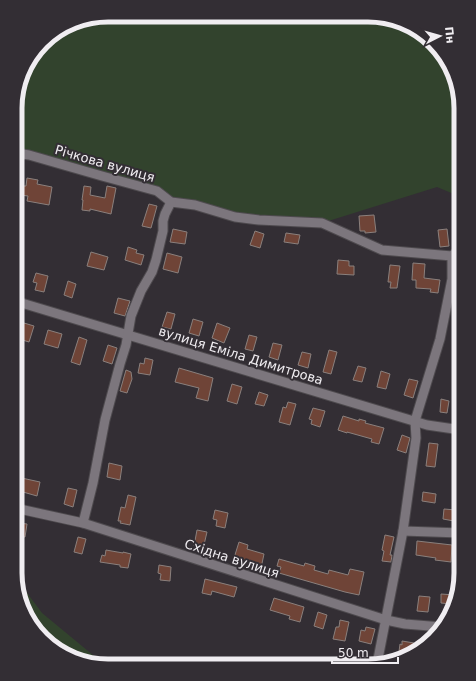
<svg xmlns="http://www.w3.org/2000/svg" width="476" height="681" viewBox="0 0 476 681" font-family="'DejaVu Sans',sans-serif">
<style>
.green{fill:#32432d}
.building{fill:#6f4437;stroke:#8a807d}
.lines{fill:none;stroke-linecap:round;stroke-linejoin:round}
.minor-casing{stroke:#4e4a4e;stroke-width:11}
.minor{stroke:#7c767d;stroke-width:9}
.labels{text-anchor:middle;stroke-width:4;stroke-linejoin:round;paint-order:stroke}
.street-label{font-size:13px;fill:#f0edf1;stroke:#332e34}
.rim{fill:none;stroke:#f0edf1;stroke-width:5}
</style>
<rect width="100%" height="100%" fill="#332e34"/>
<g class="green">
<polygon points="380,16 424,34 451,67 461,108 461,197 437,187 322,223 258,218 173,200 16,149 16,96 27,62 47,38 78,20"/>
<polygon points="16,578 42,613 105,665 96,665 52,647 25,614"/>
</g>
<g class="building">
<polygon points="27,178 38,180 37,184 52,187 49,205 27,201 28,196 20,195 22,186 26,186"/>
<polygon points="84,186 91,187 90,195 105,198 107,186 116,188 111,214 90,209 90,211 82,210 83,200 82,200"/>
<polygon points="149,204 157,206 151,228 142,226"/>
<polygon points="374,215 376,232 365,233 365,231 360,231 359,216"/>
<polygon points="173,229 187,232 185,244 170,242"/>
<polygon points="447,229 449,246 440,247 438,230"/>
<polygon points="255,231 264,234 260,248 250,245"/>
<polygon points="286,233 300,235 298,244 284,242"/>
<polygon points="128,247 137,250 136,253 144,255 141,265 125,260"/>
<polygon points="91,252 108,257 104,270 87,266"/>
<polygon points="167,253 182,257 178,273 163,269"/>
<polygon points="338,260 349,261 349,266 354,266 354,275 337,274"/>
<polygon points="413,263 425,264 424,278 440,280 438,293 430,292 431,289 416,288 416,280 412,280"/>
<polygon points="16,265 23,267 18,288 16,288"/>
<polygon points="390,265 400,266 397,288 390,288 391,282 388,282"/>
<polygon points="36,273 48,276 44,292 35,290 37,283 33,282"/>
<polygon points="68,281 76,284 72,298 64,295"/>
<polygon points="118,298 130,301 125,316 114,313"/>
<polygon points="167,312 175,314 171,329 162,327"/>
<polygon points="193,319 203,322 199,336 189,333"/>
<polygon points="24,323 34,326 29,342 19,339"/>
<polygon points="217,323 230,328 224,343 212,338"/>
<polygon points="48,330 62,334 58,348 44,344"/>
<polygon points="249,335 257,337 253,351 245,349"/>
<polygon points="79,337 87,340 80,365 71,362"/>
<polygon points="273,343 282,345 278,360 269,357"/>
<polygon points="108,345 117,348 112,364 103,361"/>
<polygon points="329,350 337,352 331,374 323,372"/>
<polygon points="302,352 311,354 308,368 298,365"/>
<polygon points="145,358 153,360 150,375 138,373 140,363 144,364"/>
<polygon points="358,366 366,368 362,382 353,380"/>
<polygon points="179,368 213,378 208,401 196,398 199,388 175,382"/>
<polygon points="126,370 131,372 132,379 127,393 120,391"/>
<polygon points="381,371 390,374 386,389 377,387"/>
<polygon points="409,379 418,381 413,398 404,395"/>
<polygon points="232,384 242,387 237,404 227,401"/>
<polygon points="259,392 268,395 264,406 255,404"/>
<polygon points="441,399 449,401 447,413 440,412"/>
<polygon points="288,402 296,404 290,425 279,422 283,407 286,408"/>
<polygon points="313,408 325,411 320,427 311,424 312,420 309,419"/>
<polygon points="343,416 359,421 359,419 366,421 365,423 384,428 379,444 371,442 372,439 347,432 347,433 338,430"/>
<polygon points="402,435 410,438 406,453 397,450"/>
<polygon points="429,443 438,444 435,467 426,466"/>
<polygon points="109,463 122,466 120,480 107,477"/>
<polygon points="17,477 40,482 37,496 23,492 23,495 15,493 15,486"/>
<polygon points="68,488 77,490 73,507 64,504"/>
<polygon points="423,492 436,494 435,503 422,501"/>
<polygon points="128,495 136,497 130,525 120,523 121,521 118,521 121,507 125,508"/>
<polygon points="444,509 456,510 454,521 443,519"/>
<polygon points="215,510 228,513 225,528 216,526 217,520 213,519"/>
<polygon points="18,523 27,524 25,537 15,536 15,526 17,527"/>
<polygon points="197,530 207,532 203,549 194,546"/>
<polygon points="385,535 394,537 390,555 392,555 391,562 382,561 384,551 382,550"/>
<polygon points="78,537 86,539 82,554 74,552"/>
<polygon points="417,541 452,545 451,562 435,560 436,558 416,555"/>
<polygon points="239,542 248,545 247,549 264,554 261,568 254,566 254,564 234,558"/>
<polygon points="106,550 123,553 123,552 131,554 128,568 120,567 120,565 100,562 102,555 105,556"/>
<polygon points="279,559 304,566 305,563 315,566 314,570 328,574 329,570 348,575 350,569 364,572 359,595 345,592 279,573 281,567 277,566"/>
<polygon points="159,565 171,567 170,581 160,580 161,574 158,573"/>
<polygon points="205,579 237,587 234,597 212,591 211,595 202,593"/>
<polygon points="441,594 455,595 452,604 441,603"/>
<polygon points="419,596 430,597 428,612 417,611"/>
<polygon points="274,598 304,607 300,622 289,619 290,616 270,610"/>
<polygon points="318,612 327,615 323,629 314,626"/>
<polygon points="340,620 349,622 345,641 333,639 336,627 339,627"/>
<polygon points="366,627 375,629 371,644 359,641 361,630 365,631"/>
<polygon points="402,641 414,643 412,653 409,656 398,659 400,644 402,645"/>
</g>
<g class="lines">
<g class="minor-casing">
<g id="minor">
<polyline points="16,153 29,155 102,176 157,191 171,202 195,205 235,217 259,220 322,223 382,250 452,256 460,249 461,249"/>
<polyline points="15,301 427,425 461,430"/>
<polyline points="15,508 83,523 386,620 405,624 442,627"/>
<polyline points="83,523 93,483 105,420 120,364 126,345 131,316 141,291 152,272 156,260 163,231 163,221 165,214 171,202"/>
<polyline points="403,531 461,533"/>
<polyline points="377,664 403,531 416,438 415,421 440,339 452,279 452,256"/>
</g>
</g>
<use href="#minor" class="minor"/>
</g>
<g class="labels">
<g class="street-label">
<text transform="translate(105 163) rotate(16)" y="5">Річкова вулиця</text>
<text transform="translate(241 355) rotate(17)" y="5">вулиця Еміла Димитрова</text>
<text transform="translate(232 558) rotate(18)" y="5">Східна вулиця</text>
</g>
</g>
<path d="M0 0H476V681H0ZM108 22H368A86 86 0 0 1 454 108V573A86 86 0 0 1 368 659H108A86 86 0 0 1 22 573V108A86 86 0 0 1 108 22Z" fill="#332e34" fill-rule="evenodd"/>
<path class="rim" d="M108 22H368A86 86 0 0 1 454 108V573A86 86 0 0 1 368 659H108A86 86 0 0 1 22 573V108A86 86 0 0 1 108 22Z"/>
<g transform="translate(440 36) rotate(84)" stroke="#332e34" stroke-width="3" paint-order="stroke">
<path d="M0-3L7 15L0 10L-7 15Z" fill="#f0edf1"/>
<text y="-6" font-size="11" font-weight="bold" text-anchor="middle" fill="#f0edf1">Пн</text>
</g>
<path d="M332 657v6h66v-6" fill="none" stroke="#f0edf1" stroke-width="2"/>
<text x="338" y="657" font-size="12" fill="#f0edf1" stroke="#332e34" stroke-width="3" paint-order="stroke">50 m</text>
</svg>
